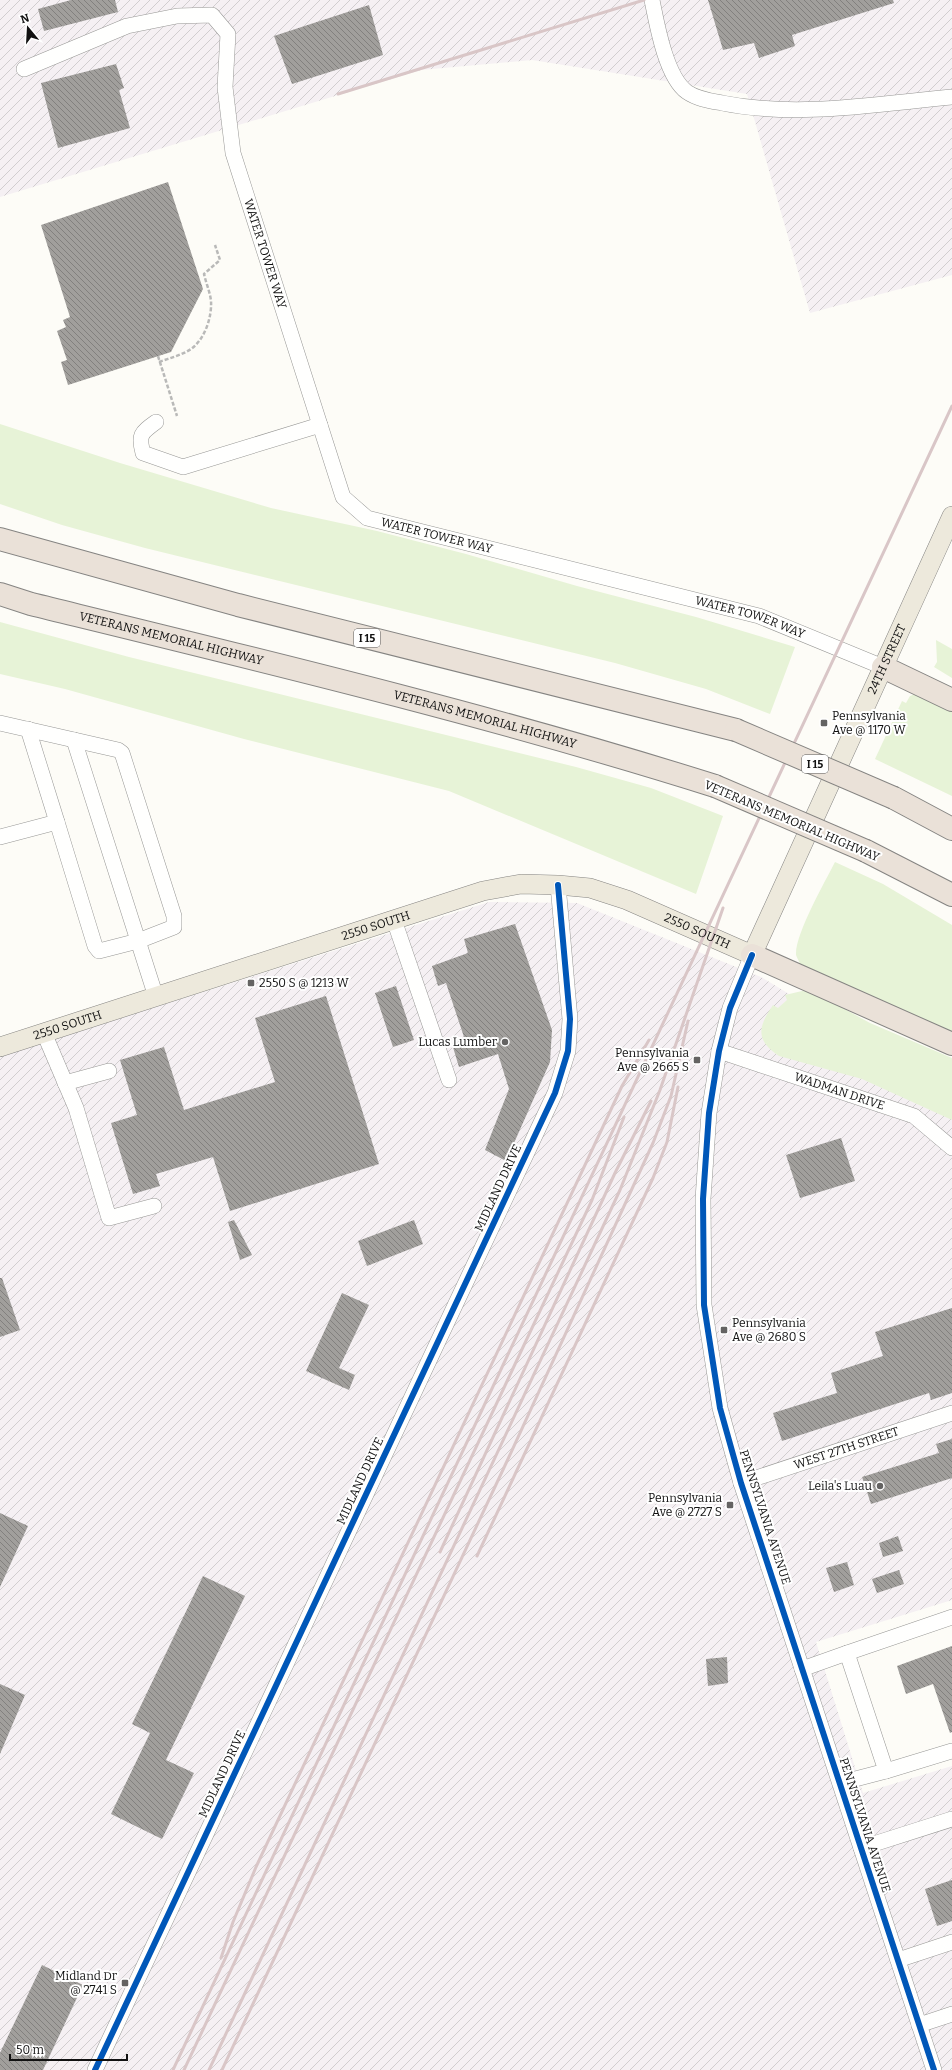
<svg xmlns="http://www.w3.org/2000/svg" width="952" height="2070" viewBox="0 0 952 2070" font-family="Bitter,serif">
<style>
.industrial{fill:url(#industrial-furrows)}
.grass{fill:#e7f3d7}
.building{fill:url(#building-back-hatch)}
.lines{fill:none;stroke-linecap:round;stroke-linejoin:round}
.minor-casing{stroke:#979795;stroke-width:16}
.major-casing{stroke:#858482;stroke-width:20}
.highway-casing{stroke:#858482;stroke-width:24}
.path{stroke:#b9b9b8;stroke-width:2.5;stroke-dasharray:4 2;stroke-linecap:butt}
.minor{stroke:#fffffe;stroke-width:15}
.major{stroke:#ede9dc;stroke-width:19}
.highway{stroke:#eae1d8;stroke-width:22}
.rail{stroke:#d9c6c7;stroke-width:3}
.highway-bridge-casing{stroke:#858482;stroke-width:24;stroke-linecap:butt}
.highway-bridge{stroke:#eae1d8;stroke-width:22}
.cycleway-casing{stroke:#fff;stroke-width:8}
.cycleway{stroke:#0057b8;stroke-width:6}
.poi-dot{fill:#646362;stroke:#fff;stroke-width:1.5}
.labels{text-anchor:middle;stroke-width:4;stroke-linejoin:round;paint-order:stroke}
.shield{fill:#fff;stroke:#585858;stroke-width:1}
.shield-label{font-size:11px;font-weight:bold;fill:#111}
.street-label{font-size:12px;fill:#111;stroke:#fff}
.poi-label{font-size:12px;fill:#111;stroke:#fff;text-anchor:end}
</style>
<defs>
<pattern id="industrial-furrows" width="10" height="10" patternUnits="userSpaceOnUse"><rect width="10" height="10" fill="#f5f0f3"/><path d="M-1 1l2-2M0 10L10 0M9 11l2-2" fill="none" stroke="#d1cdcf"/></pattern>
<pattern id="building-back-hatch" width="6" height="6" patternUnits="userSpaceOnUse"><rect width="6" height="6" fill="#a19f9c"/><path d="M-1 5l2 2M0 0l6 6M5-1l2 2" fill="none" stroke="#82807e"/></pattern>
</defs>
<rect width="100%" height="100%" fill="#fdfcf7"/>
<g class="industrial">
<polygon points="0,0 952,0 952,275 810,313 747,94 532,60 421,70 0,197"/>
<polygon points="489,902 577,903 761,977 952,1093 952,1600 816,1642 863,1793 952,1766 952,2070 0,2070 0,1056"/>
</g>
<g class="grass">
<polygon points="0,424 120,463 271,508 377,531 466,554 577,586 696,617 795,647 770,714 706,689 615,663 145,548 62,525 0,504"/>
<polygon points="0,622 129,657 576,767 651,788 723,816 696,894 449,791 244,739 65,689 0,674"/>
<polygon points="936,640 952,649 952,678 934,667 937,662"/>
<polygon points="915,694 952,706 952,796 875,759 902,701 906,703 910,696"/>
<path d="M835 862 883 884 952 925V1032L800 964C799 961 797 958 796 955 795 934 825 882 835 862Z"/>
<path d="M802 991 814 992 870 1023 952 1058V1120L862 1079 779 1056C755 1040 758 1027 773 1005L778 1008 787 1000 785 995Z"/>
</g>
<g class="building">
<polygon points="71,0 115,0 118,12 44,31 38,9"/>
<polygon points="708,0 893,0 894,3 792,35 795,46 759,58 754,43 723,50"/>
<polygon points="369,5 383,55 292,84 274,36"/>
<polygon points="116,64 124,88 119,90 130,128 58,148 41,83"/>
<polygon points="168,182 203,289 171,352 68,385 61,362 67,360 57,331 66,327 63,320 70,317 41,225"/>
<polygon points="515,924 552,1030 550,1062 506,1161 485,1150 509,1089 498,1054 459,1067 452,1044 465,1040 446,983 438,986 432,966 468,953 464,939"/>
<polygon points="396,986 414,1040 393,1047 375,993"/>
<polygon points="326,996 379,1164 230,1211 213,1157 156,1174 160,1186 133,1194 111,1123 137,1115 120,1060 164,1047 184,1110 275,1082 255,1018"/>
<polygon points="841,1138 855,1181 800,1198 786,1155"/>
<polygon points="234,1220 252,1255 240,1260 228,1222"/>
<polygon points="414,1220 423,1244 367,1266 358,1241"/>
<polygon points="0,1278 2,1278 20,1330 0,1337"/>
<polygon points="342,1293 369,1305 339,1368 355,1375 349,1390 306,1371"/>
<polygon points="952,1308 952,1393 931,1400 929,1393 782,1441 773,1413 837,1393 831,1373 883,1356 875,1332"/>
<polygon points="952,1439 952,1478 871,1504 862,1477 939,1453 936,1444"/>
<polygon points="0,1513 28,1526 0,1587"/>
<polygon points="898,1536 903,1551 883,1557 879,1543"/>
<polygon points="847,1562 854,1585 834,1592 826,1568"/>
<polygon points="899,1570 904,1584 877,1593 872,1579"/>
<polygon points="203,1576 245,1596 166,1760 194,1773 162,1839 111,1814 150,1733 132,1724"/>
<polygon points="952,1646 952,1732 950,1733 933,1684 906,1694 897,1666"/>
<polygon points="727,1657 728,1683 708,1686 706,1659"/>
<polygon points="0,1684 25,1695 0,1754"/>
<polygon points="952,1880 952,1921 937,1926 925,1889"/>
<polygon points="42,1965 83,1985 43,2070 0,2070 0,2053"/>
</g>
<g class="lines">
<g class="minor-casing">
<g id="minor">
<path d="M652 0C657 25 666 77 687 92 697 99 711 101 722 103 797 118 876 104 952 97"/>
<path id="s1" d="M24 69 127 26 177 16 212 15 228 34 225 87 233 153 343 497 367 518 759 616 883 667"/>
<path d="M156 422C141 433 138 435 143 453L183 467 320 425"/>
<polyline points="0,723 118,750 122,753 174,916 174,927 138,941 99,951 95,946 57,822 0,837"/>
<polyline points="28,729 57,822"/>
<polyline points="74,740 156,997"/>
<polyline points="394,920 449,1080"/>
<polyline points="752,955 730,1008 719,1051 709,1113 703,1199 704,1305 720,1408 741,1483 934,2070"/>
<polyline points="44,1033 76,1108 109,1218 154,1206"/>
<path id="s2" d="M719 1051 914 1116 952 1148"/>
<polyline points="65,1083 109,1071"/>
<path id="s3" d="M741 1483 952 1413"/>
<polyline points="847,1653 952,1617"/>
<polyline points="802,1669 847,1653 886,1771 840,1783"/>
<polyline points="886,1771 952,1751"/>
<polyline points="861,1848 952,1819"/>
<polyline points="898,1960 952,1942"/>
<polyline points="919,2025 952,2014"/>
<polyline points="95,2070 555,1093 568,1051 570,1019 558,885"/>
</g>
</g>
<g class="major-casing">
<g id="major">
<path id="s4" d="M0 1047 483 891 521 884 558 885 590 888 627 900 752 955 952 516"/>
</g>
</g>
<g class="highway-casing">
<g id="highway">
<polyline points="0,539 238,605 736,730"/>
<path id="s5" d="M0 594 31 604C260 660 490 715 715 786"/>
<polyline points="883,667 952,700"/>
<polyline points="894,798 952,829"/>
<polyline points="866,851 952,895"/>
<polyline points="752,955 952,1044"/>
</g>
</g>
<g class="path">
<polyline points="158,356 177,416"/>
<path d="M159 362C170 358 182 355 191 349 205 339 212 317 211 301 210 292 206 283 204 274L220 260 215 245"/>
</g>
<use href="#minor" class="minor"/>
<use href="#major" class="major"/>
<use href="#highway" class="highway"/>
<g class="rail">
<polyline points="338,94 644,0"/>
<polyline points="440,1552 615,1173 651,1101"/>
<polyline points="477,1556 653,1178 667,1142 678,1087"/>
<polyline points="221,1958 233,1922 256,1867 622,1086 649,1040"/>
<polyline points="173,2070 952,406"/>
<polyline points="184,2070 592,1200 624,1117"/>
<polyline points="209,2070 620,1190 660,1090 723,908"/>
<polyline points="222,2070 508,1459 653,1143 671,1096 688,1021"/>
</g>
<g class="highway-bridge-casing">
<g id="highway-bridge">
<polyline points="736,730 894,798"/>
<polyline points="715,786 866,851"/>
</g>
</g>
<use href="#highway-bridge" class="highway-bridge"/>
<g class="cycleway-casing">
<g id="cycleway">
<polyline points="752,955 730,1008 719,1051 709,1113 703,1199 704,1305 720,1408 741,1483 934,2070"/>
<polyline points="95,2070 555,1093 568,1051 570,1019 558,885"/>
</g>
</g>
<use href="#cycleway" class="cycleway"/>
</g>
<g class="poi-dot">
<rect x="820" y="719" width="8" height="8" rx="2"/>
<rect x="247" y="979" width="8" height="8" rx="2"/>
<circle cx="505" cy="1042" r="4"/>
<rect x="693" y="1056" width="8" height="8" rx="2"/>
<rect x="720" y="1326" width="8" height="8" rx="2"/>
<circle cx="880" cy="1486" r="4"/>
<rect x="726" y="1501" width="8" height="8" rx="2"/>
<rect x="121" y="1979" width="8" height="8" rx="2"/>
</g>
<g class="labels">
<g class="shield">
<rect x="354" y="629" width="26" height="18" rx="3"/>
<rect x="802" y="755" width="26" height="18" rx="3"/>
</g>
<g class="shield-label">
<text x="367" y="642">I 15</text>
<text x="815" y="768">I 15</text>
</g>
<g class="street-label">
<text dy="4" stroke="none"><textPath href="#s1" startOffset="448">WATER TOWER WAY</textPath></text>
<text dy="4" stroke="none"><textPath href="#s1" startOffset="807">WATER TOWER WAY</textPath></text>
<text dy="4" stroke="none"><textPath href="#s1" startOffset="1131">WATER TOWER WAY</textPath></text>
<text dy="4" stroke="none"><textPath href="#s5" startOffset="177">VETERANS MEMORIAL HIGHWAY</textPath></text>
<text dy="4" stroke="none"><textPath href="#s4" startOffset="1116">24TH STREET</textPath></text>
<text dy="4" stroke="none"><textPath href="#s5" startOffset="501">VETERANS MEMORIAL HIGHWAY</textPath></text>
<text transform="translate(792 821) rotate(23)" y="4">VETERANS MEMORIAL HIGHWAY</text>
<text dy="4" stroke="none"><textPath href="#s4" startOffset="395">2550 SOUTH</textPath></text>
<text dy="4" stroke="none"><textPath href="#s4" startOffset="731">2550 SOUTH</textPath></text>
<text dy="4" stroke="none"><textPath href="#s4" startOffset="71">2550 SOUTH</textPath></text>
<text dy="4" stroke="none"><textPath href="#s2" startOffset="127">WADMAN DRIVE</textPath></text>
<text transform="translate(498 1188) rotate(-65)" y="4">MIDLAND DRIVE</text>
<text dy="4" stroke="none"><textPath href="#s3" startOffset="111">WEST 27TH STREET</textPath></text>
<text transform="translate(360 1481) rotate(-65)" y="4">MIDLAND DRIVE</text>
<text transform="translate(765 1517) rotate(72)" y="4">PENNSYLVANIA AVENUE</text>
<text transform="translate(222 1774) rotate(-65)" y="4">MIDLAND DRIVE</text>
<text transform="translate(865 1825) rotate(72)" y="4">PENNSYLVANIA AVENUE</text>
</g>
<g class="poi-label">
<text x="832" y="720" text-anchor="start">Pennsylvania<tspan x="832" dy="14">Ave @ 1170 W</tspan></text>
<text x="259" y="987" text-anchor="start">2550 S @ 1213 W</text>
<text x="497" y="1046">Lucas Lumber</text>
<text x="689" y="1057">Pennsylvania<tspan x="689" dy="14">Ave @ 2665 S</tspan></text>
<text x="732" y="1327" text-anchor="start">Pennsylvania<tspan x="732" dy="14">Ave @ 2680 S</tspan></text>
<text x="872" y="1490">Leila's Luau</text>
<text x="722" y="1502">Pennsylvania<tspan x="722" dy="14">Ave @ 2727 S</tspan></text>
<text x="117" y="1980">Midland Dr<tspan x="117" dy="14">@ 2741 S</tspan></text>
</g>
</g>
<g transform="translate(28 28) rotate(342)" stroke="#ffffff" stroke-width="3" paint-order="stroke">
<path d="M0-3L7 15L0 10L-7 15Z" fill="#111111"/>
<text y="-6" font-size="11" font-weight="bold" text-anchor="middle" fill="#111111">N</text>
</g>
<path d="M10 2054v6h117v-6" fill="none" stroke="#111111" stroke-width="2"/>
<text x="16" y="2054" font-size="12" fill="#111111" stroke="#ffffff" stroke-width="3" paint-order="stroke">50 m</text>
</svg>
